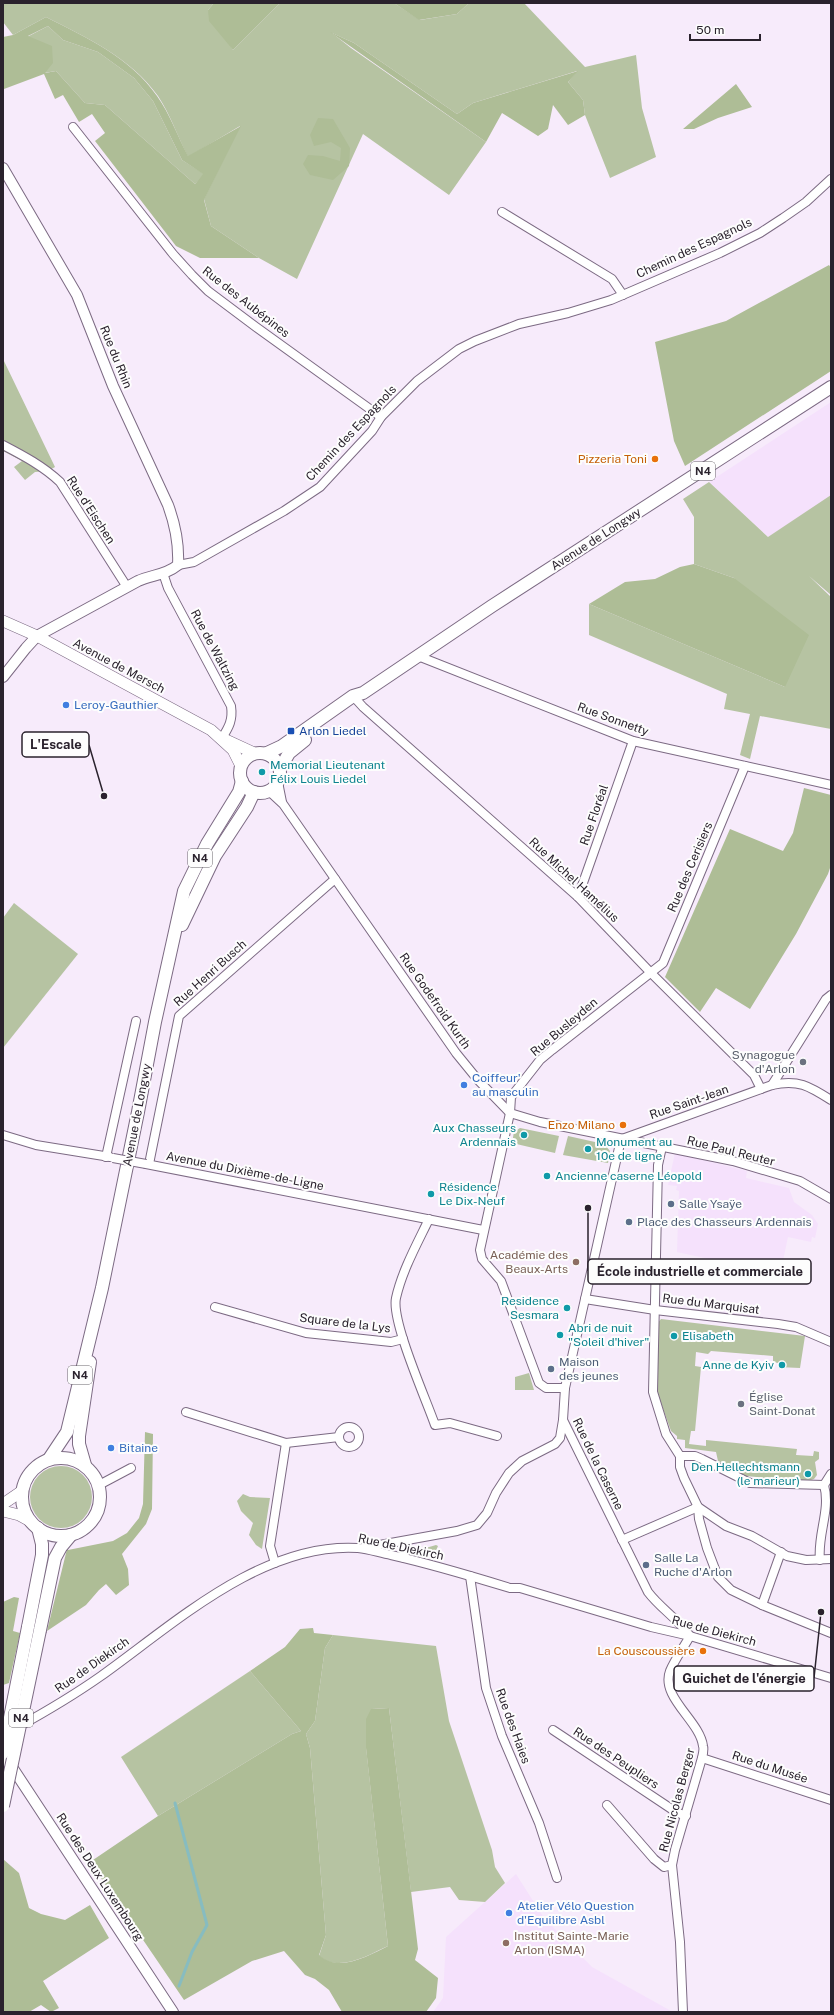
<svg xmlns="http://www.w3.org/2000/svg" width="834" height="2015" viewBox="0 0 834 2015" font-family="'Public Sans',sans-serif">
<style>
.built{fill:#f5e1fc}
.green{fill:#b6c3a2}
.forest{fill:#aebd96;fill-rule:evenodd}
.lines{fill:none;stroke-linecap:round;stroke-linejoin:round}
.stream{stroke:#87bcc0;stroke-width:3}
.minor-casing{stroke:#7c6a83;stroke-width:10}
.tertiary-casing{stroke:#7c6a83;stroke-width:12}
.secondary-casing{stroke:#7c6a83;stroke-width:12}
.primary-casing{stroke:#7c6a83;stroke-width:14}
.minor{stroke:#fff;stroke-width:8}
.tertiary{stroke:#fff;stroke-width:10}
.secondary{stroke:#fff;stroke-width:11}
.primary{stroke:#fff;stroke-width:12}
.minor-bridge-casing{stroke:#7c6a83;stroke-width:10;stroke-linecap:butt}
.primary-bridge-casing{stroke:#7c6a83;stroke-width:14;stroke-linecap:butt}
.minor-bridge{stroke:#fff;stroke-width:8}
.primary-bridge{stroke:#fff;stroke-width:12}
.food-dot{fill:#e8710a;stroke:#fdfdfd;stroke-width:1.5}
.shop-dot{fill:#3f7fe0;stroke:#fdfdfd;stroke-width:1.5}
.transit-dot{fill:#1a4fb4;stroke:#fdfdfd;stroke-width:1.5}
.culture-dot{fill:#0f9aa8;stroke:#fdfdfd;stroke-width:1.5}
.worship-dot{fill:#6b7280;stroke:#fdfdfd;stroke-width:1.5}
.service-dot{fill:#5c6f8a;stroke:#fdfdfd;stroke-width:1.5}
.education-dot{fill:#8d6e63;stroke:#fdfdfd;stroke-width:1.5}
.labels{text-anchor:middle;stroke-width:4;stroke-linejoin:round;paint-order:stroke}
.shield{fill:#fdfdfd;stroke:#69646b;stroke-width:1}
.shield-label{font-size:11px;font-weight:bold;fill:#2a222d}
.street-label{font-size:12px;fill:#2a222d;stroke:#fdfdfd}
.food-label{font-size:12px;fill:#c56008;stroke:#fdfdfd;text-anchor:end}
.shop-label{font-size:12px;fill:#366cbe;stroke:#fdfdfd;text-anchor:start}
.transit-label{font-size:12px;fill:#164399;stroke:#fdfdfd;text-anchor:start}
.culture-label{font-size:12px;fill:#0d838f;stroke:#fdfdfd;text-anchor:start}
.worship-label{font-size:12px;fill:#5b616d;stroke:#fdfdfd;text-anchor:end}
.service-label{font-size:12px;fill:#4e5e75;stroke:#fdfdfd;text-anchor:start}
.education-label{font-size:12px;fill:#785e54;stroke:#fdfdfd;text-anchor:end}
.leader{fill:none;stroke:#2a222d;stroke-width:1.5}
.callout-dot{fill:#2a222d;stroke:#fdfdfd;stroke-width:1.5}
.callout{fill:#fdfdfd;stroke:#2a222d;stroke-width:1.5}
.callout-label{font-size:13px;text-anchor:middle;font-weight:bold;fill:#2a222d}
</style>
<rect width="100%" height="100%" fill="#f7ebfb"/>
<g class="built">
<polygon points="831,402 831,595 709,482"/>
<polygon points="675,1153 747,1171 746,1178 789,1188 794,1202 812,1215 818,1224 815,1238 812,1237 811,1242 788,1237 781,1270 775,1268 773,1273 677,1252 679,1191 676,1190 677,1186 668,1185"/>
<polygon points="516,1874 544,1918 592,1967 673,2012 433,2012 443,1998 446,1937"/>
</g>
<g class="green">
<path d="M3 3H214L208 10 233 50 280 3H394L420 20 457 14 469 3H524L585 67 636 55 642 108 656 157 610 178 585 115 583 100 568 82 577 71 473 103 457 114 354 43 332 33 351 48 486 142 449 195 363 134 297 279 259 258 211 226 204 199 240 126 188 157C178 137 170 114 158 96 130 57 87 38 46 17L13 35 3 22Z"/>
<polygon points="48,26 63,40 98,52 134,78 153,101 182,160 204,174 195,184 105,105 85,103 56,71 44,73 27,37"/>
<polygon points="3,359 55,467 48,471 35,472 25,480 14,467 22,461 3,451"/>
<polygon points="709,482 768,537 831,495 831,595 809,576 831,597 831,729 760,716 750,759 740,755 750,714 724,709 727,694 589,635 589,604 785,687 734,578 694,564 694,517 683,499"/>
<polygon points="14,903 78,954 3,1048 3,918"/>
<polygon points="520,1128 559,1136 555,1153 512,1143 514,1132"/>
<polygon points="568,1136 604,1144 610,1151 608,1163 563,1155"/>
<polygon points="661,1319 805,1336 800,1368 778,1367 778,1363 773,1362 773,1356 711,1351 708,1354 696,1352 695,1366 701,1367 695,1431 691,1431 689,1444 706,1446 706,1440 797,1449 796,1455 813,1456 814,1451 819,1452 819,1459 815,1462 817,1475 814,1479 805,1482 746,1476 718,1461 716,1452 685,1448 685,1440 677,1439 677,1436 671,1431 657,1392 657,1324"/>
<polygon points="529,1373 534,1390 515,1390 515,1377"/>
<circle cx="61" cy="1497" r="31"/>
<polygon points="243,1494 250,1497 270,1498 262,1549 256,1545 249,1535 253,1523 241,1511 237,1501"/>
<polygon points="436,1545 438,1546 434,1555 419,1550"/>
<path d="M333 1635 436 1646 449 1721 492 1850 495 1867 505 1883 485 1902 459 1900 450 1887 411 1892 389 1708 372 1709 366 1747 388 1946C368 1955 340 1973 319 1956L326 1935 310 1748 306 1734 315 1721 325 1648Z"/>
<polygon points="250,1671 301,1731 292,1734 158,1816 121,1757"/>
</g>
<g class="forest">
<polygon points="214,3 280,3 233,50 209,21 208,10"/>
<polygon points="394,3 469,3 457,14 419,20"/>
<path d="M46 17C87 38 130 57 157 96 170 114 178 137 188 156L241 126 204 200 211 226 259 258H200L176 246 95 141 105 133 92 114 79 122 63 95 55 99 44 74 4 89 3 37 13 35ZM48 26 63 40 98 52 134 78 153 101 182 160 203 174 195 184 105 105 85 103 56 71 45 73 53 63 52 46 28 36Z"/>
<polygon points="330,32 354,43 457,114 473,103 578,71 568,82 583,100 585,115 568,125 553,105 548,129 538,136 502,113 486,142"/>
<polygon points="736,84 752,107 718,118 694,129 683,129"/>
<polygon points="318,118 333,119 350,148 349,166 333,180 310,175 303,164 308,155 323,156 340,161 341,148 331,142 314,146 310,135"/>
<polygon points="829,265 831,268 831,371 685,466 674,441 655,342 726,321"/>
<polygon points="694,564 734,578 809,635 785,687 589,604 625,582 655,579 680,567"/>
<polygon points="804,788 831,795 831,865 828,874 796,934 750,1009 716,988 700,1012 665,977 730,829 783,851 793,833"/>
<polygon points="145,1432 153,1434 152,1509 146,1524 122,1554 128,1569 129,1585 116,1595 106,1584 99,1590 86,1605 47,1631 67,1549 68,1550 113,1541 127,1533 139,1518 143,1504"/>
<polygon points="14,1597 19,1598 13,1631 20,1633 9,1683 3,1685 3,1602"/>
<path d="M313 1628 314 1633 333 1635 325 1648 315 1721 306 1734 310 1748 326 1935 319 1955C339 1973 368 1956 388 1946L366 1748V1719L371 1709 389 1708 418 1949 415 1960 438 1978 436 1998 426 2012H342L329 1990 315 1979 305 1975 284 1951 252 1961 184 2000 90 1862 158 1816 292 1734 301 1731 250 1671 285 1647 300 1629Z"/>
<polygon points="3,1859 19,1873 29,1908 41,1914 65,1920 90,1905 109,1938 43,1981 59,2008 51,2012 41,2005 29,2012 3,2012"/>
</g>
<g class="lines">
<polyline class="stream" points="175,1803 207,1925 192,1952 179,1986"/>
<g class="minor-casing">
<g id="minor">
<polyline points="73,127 173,254 192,275 208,291 256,327 381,417"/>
<polyline points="502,212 612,279 623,295"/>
<path d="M3 445C24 456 43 466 60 482L127 587"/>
<polyline points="178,565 194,562 284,511 320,487 372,431 381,417 417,381 459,349 475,341 519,324 568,313 611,300 720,253 760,233 783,218 806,202 831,179"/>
<path d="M163 573 168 588 231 706C233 720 229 727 222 738"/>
<polyline points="418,656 633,741 831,785"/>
<polyline points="353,696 363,707 578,897 651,973 754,1075 761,1089"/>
<polyline points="278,782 282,802"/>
<polyline points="269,791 283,804 456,1053 478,1080 510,1113 540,1122 733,1161 800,1181 831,1199"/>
<polyline points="578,897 633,741"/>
<polyline points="772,1085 826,999 831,995"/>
<polyline points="3,1135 36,1145 110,1157"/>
<path d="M621 1139 565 1388 563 1420 648 1592C660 1608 678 1619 690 1636"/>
<path d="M622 1139 772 1085C798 1079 809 1086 831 1100"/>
<polyline points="662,1147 658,1165 653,1392 666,1434 680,1456 680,1467 684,1478 698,1507 699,1519 707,1548 718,1577 731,1590 762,1605 831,1633"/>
<polyline points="106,1157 136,1021"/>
<polyline points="146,1164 483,1230"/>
<polyline points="149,1164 179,1016 335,879"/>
<path d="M429 1219C417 1244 402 1271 396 1298 391 1321 426 1399 435 1425L450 1423 497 1436"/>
<polyline points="585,1299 655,1310 778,1324 796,1327 831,1342"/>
<polyline points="215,1307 306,1333 391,1342 403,1339"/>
<polyline points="565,1388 546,1388 539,1383 501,1281 482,1259 480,1250 510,1113 511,1097 540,1060 552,1050 663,963 745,766"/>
<polyline points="186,1412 286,1443 339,1437"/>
<circle cx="349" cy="1437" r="10"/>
<polyline points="680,1456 695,1456 702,1459 750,1483 824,1485"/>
<polyline points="99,1485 131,1468"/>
<polyline points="824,1485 831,1474"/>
<polyline points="698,1507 726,1526 752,1536 787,1556 806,1560 831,1559"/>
<polyline points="622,1540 698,1507"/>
<polyline points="363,1548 457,1531 477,1525 487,1513 496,1493 509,1473 522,1461 555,1444 560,1438 563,1420"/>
<polyline points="404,1558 406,1541"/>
<path d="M820 1560C817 1535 831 1510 824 1485"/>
<polyline points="275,1563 270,1546 286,1443"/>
<polyline points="470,1576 486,1688 502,1736 539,1823 557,1878"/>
<polyline points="762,1605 781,1552"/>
<path d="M18 1727C47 1711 74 1695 101 1676 174 1624 262 1542 358 1548 369 1549 380 1553 391 1555 431 1564 471 1576 510 1588H520L651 1627 690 1636 831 1678"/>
<polyline points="553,1730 676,1812 686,1816"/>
<polyline points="702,1758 831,1800"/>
<polyline points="607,1805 654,1859 664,1867 672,1865"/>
<path d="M683 2012 680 1942 672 1865 675 1850 702 1758C703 1754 704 1749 703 1746 700 1721 660 1697 670 1671 675 1659 684 1647 690 1636"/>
</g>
</g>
<g class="tertiary-casing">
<g id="tertiary">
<path d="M3 168 77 295 113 386 168 505C175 524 179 546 178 565 166 575 151 575 138 581L37 636 26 648 3 677"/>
<polyline points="3,1757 12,1767 173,2012"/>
</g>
</g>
<g class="secondary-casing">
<g id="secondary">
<polyline points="3,621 37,636 211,730 233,750 241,766"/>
<polyline points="226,740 254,753"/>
<polyline points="3,1504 22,1491"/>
<polyline points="3,1511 19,1515 30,1521"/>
</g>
</g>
<g class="primary-casing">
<g id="primary">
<circle cx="260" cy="773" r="20"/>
<polyline points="267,753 282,746 353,696 363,693 492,606 831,387"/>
<polyline points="280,769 289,753 305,740"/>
<polyline points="182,925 215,856 247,807 254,792"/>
<circle cx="61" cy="1497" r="39"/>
<polyline points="49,1459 67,1432 102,1288 138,1112 155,1022 184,891 207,844 239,792 242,781"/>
<polyline points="85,1465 79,1444 79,1436 90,1362"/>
<polyline points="28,1627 42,1555 42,1544 38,1528"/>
<polyline points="40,1630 55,1558 61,1547 71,1535"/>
</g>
</g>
<use href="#minor" class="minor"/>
<use href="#tertiary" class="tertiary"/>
<use href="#secondary" class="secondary"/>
<use href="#primary" class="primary"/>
<g class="minor-bridge-casing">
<polyline id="minor-bridge" points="113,1158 146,1164"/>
</g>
<g class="primary-bridge-casing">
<g id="primary-bridge">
<polyline points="3,1753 28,1627"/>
<polyline points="3,1806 40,1630"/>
</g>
</g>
<use href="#minor-bridge" class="minor-bridge"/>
<use href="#primary-bridge" class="primary-bridge"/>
</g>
<g class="food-dot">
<circle cx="655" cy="459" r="4"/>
<circle cx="623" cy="1125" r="4"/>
<circle cx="703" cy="1651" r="4"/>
</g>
<g class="shop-dot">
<circle cx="66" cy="705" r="4"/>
<circle cx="464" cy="1085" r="4"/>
<circle cx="111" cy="1448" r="4"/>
<circle cx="509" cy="1913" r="4"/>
</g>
<rect class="transit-dot" x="287" y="727" width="8" height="8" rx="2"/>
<g class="culture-dot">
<circle cx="262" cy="772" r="4"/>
<circle cx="524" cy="1135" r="4"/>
<circle cx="588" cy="1149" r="4"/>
<circle cx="547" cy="1176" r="4"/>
<circle cx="431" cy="1194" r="4"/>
<circle cx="567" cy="1308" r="4"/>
<circle cx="560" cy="1335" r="4"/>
<circle cx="674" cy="1336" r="4"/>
<circle cx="782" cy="1365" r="4"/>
<circle cx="808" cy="1474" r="4"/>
</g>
<g class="worship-dot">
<circle cx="803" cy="1062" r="4"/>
<circle cx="741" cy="1404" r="4"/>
</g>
<g class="service-dot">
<circle cx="671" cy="1204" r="4"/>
<circle cx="629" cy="1222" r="4"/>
<circle cx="551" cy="1369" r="4"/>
<circle cx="646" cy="1565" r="4"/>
</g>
<g class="education-dot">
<circle cx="576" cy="1262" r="4"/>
<circle cx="506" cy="1943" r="4"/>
</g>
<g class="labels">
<g class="shield">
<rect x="691" y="462" width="24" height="18" rx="3"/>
<rect x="188" y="849" width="24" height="18" rx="3"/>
<rect x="68" y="1366" width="24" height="18" rx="3"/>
<rect x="9" y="1709" width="24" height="18" rx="3"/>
</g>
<g class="shield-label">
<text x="703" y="475">N4</text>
<text x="200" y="862">N4</text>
<text x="80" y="1379">N4</text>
<text x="21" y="1722">N4</text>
</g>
<g class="street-label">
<text transform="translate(694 248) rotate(-25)" y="4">Chemin des Espagnols</text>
<text transform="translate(246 302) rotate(38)" y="4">Rue des Aubépines</text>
<text transform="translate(116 357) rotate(68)" y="4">Rue du Rhin</text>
<text transform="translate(351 433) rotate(-47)" y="4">Chemin des Espagnols</text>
<text transform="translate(91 510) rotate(57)" y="4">Rue d'Eischen</text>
<text transform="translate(596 539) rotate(-33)" y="4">Avenue de Longwy</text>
<text transform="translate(215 650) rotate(62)" y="4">Rue de Waltzing</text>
<text transform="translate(119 666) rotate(28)" y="4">Avenue de Mersch</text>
<text transform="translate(613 719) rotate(20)" y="4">Rue Sonnetty</text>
<text transform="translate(594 815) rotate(-71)" y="4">Rue Floréal</text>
<text transform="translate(690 867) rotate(-67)" y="4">Rue des Cerisiers</text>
<text transform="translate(574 880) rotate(43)" y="4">Rue Michel Hamélius</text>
<text transform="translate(210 973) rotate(-42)" y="4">Rue Henri Busch</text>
<text transform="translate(435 1001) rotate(55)" y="4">Rue Godefroid Kurth</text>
<text transform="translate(564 1027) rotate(-40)" y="4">Rue Busleyden</text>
<text transform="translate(689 1102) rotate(-19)" y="4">Rue Saint-Jean</text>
<text transform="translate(137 1115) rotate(-79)" y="4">Avenue de Longwy</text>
<text transform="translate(731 1151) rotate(14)" y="4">Rue Paul Reuter</text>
<text transform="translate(245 1171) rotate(11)" y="4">Avenue du Dixième-de-Ligne</text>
<text transform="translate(711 1304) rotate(7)" y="4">Rue du Marquisat</text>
<text transform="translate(345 1323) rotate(7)" y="4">Square de la Lys</text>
<text transform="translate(598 1464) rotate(64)" y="4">Rue de la Caserne</text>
<text transform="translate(401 1547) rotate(12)" y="4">Rue de Diekirch</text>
<text transform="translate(714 1631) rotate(15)" y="4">Rue de Diekirch</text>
<text transform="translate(92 1665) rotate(-35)" y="4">Rue de Diekirch</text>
<text transform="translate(513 1726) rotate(70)" y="4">Rue des Haies</text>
<text transform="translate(616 1758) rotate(34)" y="4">Rue des Peupliers</text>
<text transform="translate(770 1767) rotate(18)" y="4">Rue du Musée</text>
<text transform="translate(677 1800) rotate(-75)" y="4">Rue Nicolas Berger</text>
<text transform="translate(100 1877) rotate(57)" y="4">Rue des Deux Luxembourg</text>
</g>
<g class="food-label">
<text x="647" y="463">Pizzeria Toni</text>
<text x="615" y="1129">Enzo Milano</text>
<text x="695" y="1655">La Couscoussière</text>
</g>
<g class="shop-label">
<text x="74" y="709">Leroy-Gauthier</text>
<text x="472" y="1082">Coiffeur'<tspan x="472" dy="14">au masculin</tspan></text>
<text x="119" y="1452">Bitaine</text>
<text x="517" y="1910">Atelier Vélo Question<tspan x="517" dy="14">d'Equilibre Asbl</tspan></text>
</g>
<g class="transit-label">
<text x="299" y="735">Arlon Liedel</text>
</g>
<g class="culture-label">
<text x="270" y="769">Memorial Lieutenant<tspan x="270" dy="14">Félix Louis Liedel</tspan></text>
<text x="516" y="1132" text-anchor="end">Aux Chasseurs<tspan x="516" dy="14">Ardennais</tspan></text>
<text x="596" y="1146">Monument au<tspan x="596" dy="14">10e de ligne</tspan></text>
<text x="555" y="1180">Ancienne caserne Léopold</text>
<text x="439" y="1191">Résidence<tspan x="439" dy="14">Le Dix-Neuf</tspan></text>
<text x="559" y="1305" text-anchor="end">Residence<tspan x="559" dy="14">Sesmara</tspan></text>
<text x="568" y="1332">Abri de nuit<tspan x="568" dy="14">"Soleil d'hiver"</tspan></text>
<text x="682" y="1340">Elisabeth</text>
<text x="774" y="1369" text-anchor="end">Anne de Kyiv</text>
<text x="800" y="1471" text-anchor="end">Den Hellechtsmann<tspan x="800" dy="14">(le marieur)</tspan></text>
</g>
<g class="worship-label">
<text x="795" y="1059">Synagogue<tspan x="795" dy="14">d'Arlon</tspan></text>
<text x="749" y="1401" text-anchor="start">Église<tspan x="749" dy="14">Saint-Donat</tspan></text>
</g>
<g class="service-label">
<text x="679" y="1208">Salle Ysaÿe</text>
<text x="637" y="1226">Place des Chasseurs Ardennais</text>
<text x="559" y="1366">Maison<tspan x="559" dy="14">des jeunes</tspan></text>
<text x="654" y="1562">Salle La<tspan x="654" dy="14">Ruche d'Arlon</tspan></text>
</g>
<g class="education-label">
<text x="568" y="1259">Académie des<tspan x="568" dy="14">Beaux-Arts</tspan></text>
<text x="514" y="1940" text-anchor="start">Institut Sainte-Marie<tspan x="514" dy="14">Arlon (ISMA)</tspan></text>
</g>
</g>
<path class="leader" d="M104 796L89 745M588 1208L588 1271M821 1612L814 1678"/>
<g class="callout-dot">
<circle cx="104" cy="796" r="4"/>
<circle cx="588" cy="1208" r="4"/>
<circle cx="821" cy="1612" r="4"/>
</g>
<g class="callout">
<rect x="22" y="732" width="67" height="25" rx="4"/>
<rect x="588" y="1259" width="223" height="25" rx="4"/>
<rect x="674" y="1666" width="140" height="25" rx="4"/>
</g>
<g class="callout-label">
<text x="56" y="749">L'Escale</text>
<text x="700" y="1276">École industrielle et commerciale</text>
<text x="744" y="1683">Guichet de l'énergie</text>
</g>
<rect width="834" height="2015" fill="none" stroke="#2a222d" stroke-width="8"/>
<path d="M690 34v6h70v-6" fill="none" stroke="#2a222d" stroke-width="2"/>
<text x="696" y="34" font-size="12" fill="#2a222d" stroke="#fdfdfd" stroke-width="3" paint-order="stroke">50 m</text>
</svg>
